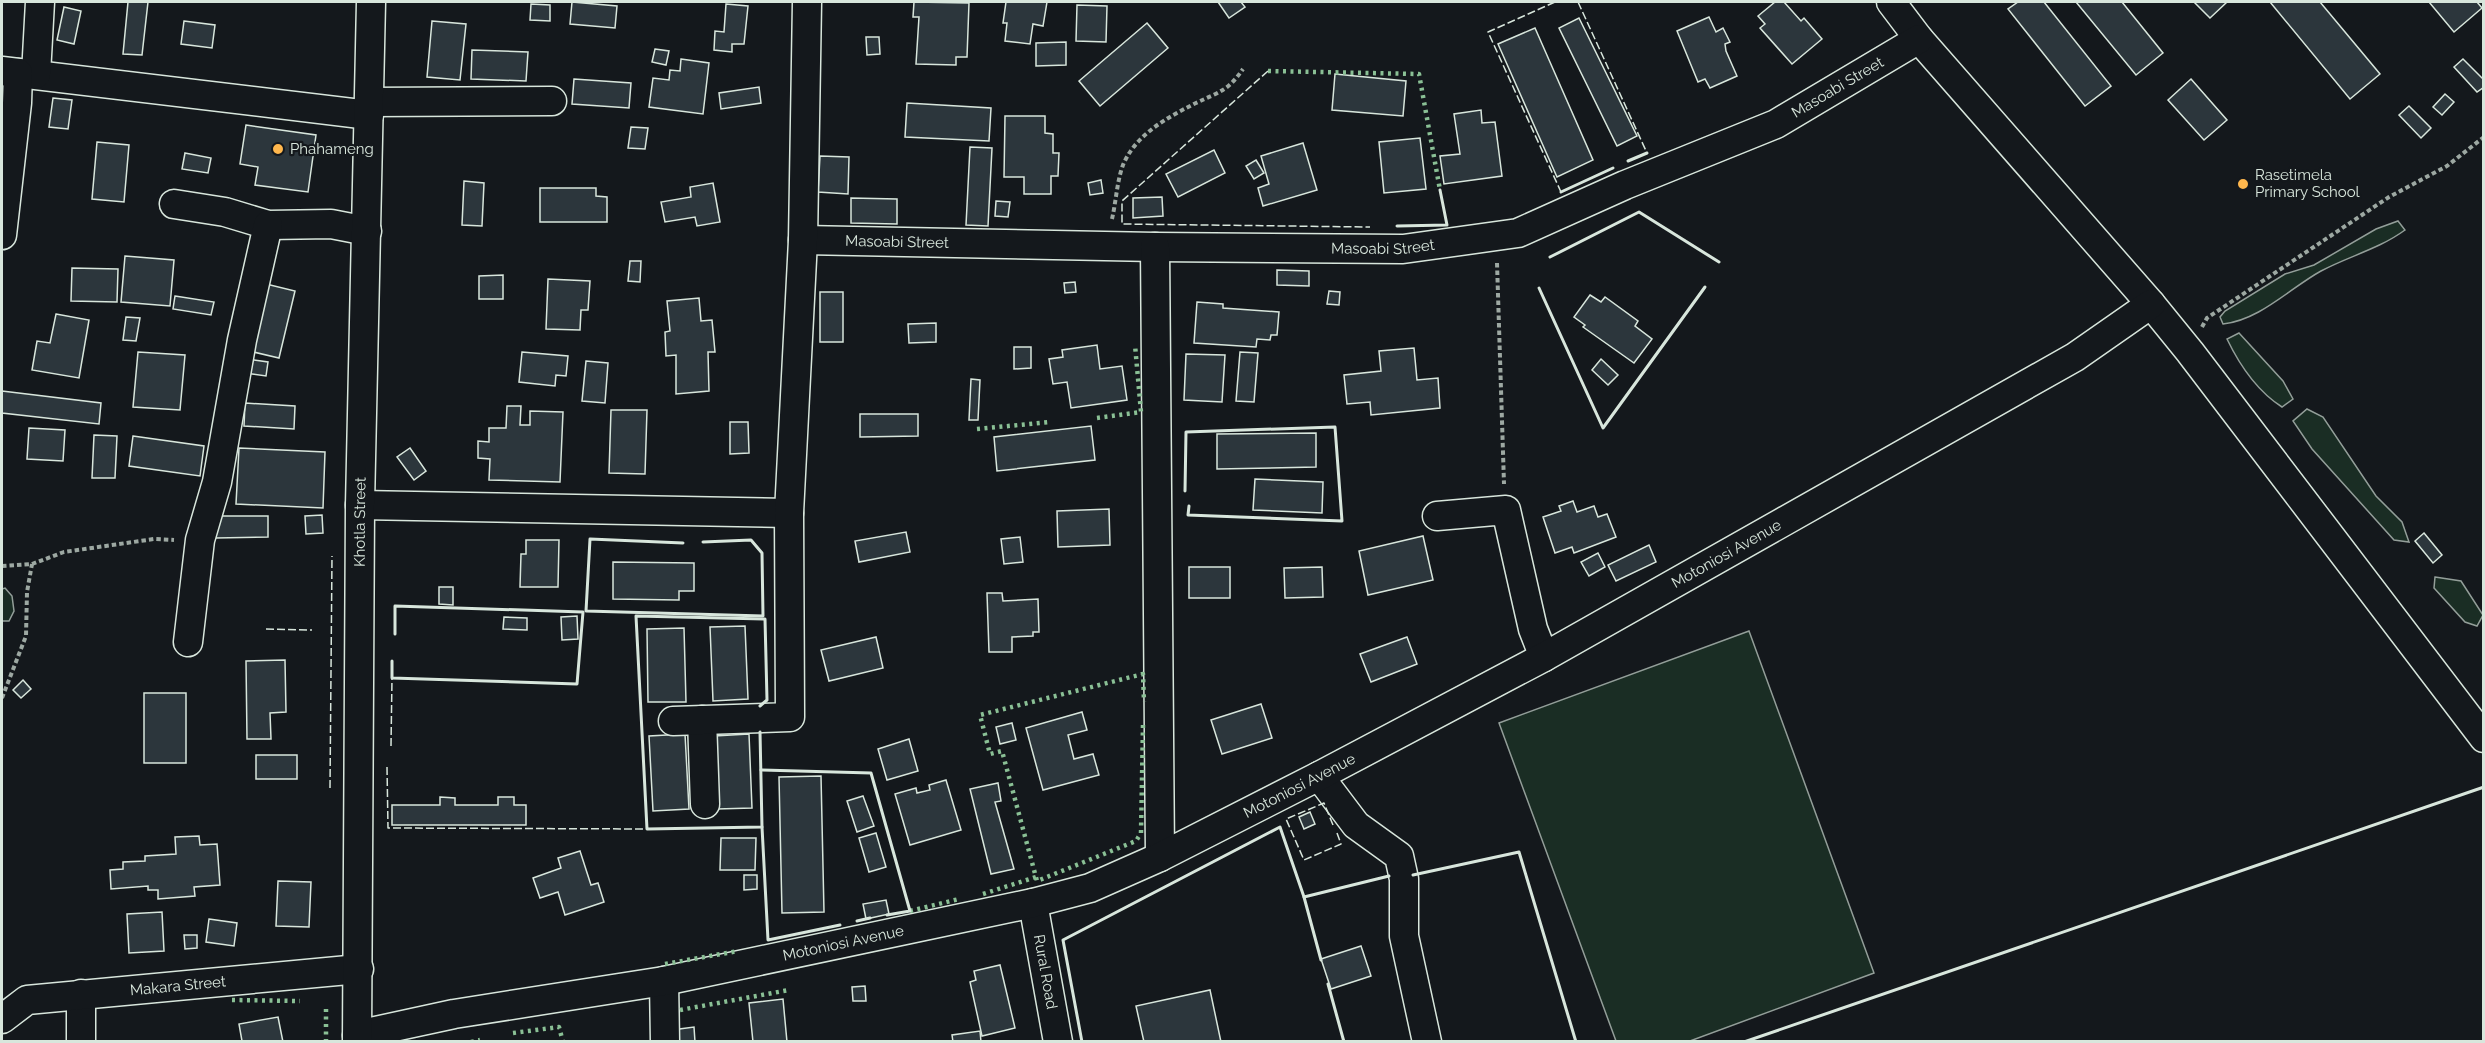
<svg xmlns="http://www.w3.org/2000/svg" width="2485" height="1043" viewBox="0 0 2485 1043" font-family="Raleway,sans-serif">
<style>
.green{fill:#1a2d24;stroke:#939e99;stroke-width:1.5}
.building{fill:#2c363c;stroke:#d8e6dc;stroke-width:1.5}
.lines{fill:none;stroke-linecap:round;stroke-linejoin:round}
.minor-casing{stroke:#d8e6dc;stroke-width:31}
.path{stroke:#9da8a2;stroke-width:4;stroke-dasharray:4.5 3;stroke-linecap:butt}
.minor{stroke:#14181c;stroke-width:28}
.hedge{stroke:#8ac095;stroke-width:4.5;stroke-dasharray:3 4.5;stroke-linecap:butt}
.fence{stroke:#d8e6dc;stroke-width:1.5;stroke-dasharray:8 3;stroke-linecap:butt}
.wall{stroke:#d8e6dc;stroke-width:3}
.poi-dot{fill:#ffb74d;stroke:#14181c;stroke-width:2}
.labels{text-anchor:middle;stroke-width:4.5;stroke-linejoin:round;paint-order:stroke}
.street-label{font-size:15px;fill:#d8e6dc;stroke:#14181c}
.poi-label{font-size:15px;fill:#d8e6dc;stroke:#14181c;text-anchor:start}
</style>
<rect width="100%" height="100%" fill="#14181c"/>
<g class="green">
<path d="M2398 221 2405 230C2379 249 2349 256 2321 271 2290 288 2260 320 2223 324L2220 317 2225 311 2285 274 2314 265 2376 229Z"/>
<path d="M2239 333 2283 381 2293 399 2282 407C2257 391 2240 366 2227 339Z"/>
<polygon points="2307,409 2323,417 2376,496 2402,522 2409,542 2394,540 2312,449 2293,421"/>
<polygon points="2435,577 2461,581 2483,615 2477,626 2465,622 2434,588"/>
<polygon points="5,588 12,596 14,611 9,621 2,621 2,589"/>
<polygon points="1749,631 1874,973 1690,1041 1616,1041 1499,723"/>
</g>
<g class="building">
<polygon points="128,2 148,2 142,55 123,54"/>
<polygon points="572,2 617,6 615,28 570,24"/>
<polygon points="914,2 969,3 967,57 956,57 956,65 916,64 919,17 913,17"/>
<polygon points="1006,2 1047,2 1043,26 1033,24 1030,44 1005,41 1007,23 1003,23"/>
<polygon points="1218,2 1241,2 1245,7 1229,18"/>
<polygon points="1775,2 1784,2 1801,21 1804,18 1822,39 1792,64 1760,28 1765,24 1758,16"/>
<polygon points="2018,2 2044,2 2111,86 2085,106 2008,9"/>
<polygon points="2076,2 2122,2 2163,53 2136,75"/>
<polygon points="2194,2 2227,2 2210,18"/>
<polygon points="2270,2 2320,2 2380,74 2350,99"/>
<polygon points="2429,2 2477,2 2482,8 2454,32"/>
<polygon points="531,4 550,5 550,21 530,20"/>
<polygon points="726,4 748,6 744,44 732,44 732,52 714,50 715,31 724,32"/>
<polygon points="1077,5 1107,6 1106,42 1076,41"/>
<polygon points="64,7 81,11 74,44 57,40"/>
<polygon points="1709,17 1716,32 1723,28 1730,42 1725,44 1726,51 1737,76 1710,88 1705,79 1698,82 1677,31"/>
<polygon points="1579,18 1637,136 1617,146 1559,28"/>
<polygon points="184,21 215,25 212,48 181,44"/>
<polygon points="432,21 466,24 460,80 427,77"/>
<polygon points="1147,23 1168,48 1100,106 1079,81"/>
<polygon points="1535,28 1593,160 1557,177 1498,44"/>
<polygon points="866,37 879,37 880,54 867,55"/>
<polygon points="1066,42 1066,65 1036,66 1036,43"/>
<polygon points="655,49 669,51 666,65 652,62"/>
<polygon points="472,50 528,52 526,81 471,79"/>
<polygon points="681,59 709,63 703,114 649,107 653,78 669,80 670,70 680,71"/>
<polygon points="2463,59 2484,80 2484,87 2477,92 2454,67"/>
<polygon points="1335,74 1406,81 1403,116 1332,110"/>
<polygon points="574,79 631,83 629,108 572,104"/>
<polygon points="2191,79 2227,120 2204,140 2168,100"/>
<polygon points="759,87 761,103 721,109 719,93"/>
<polygon points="2445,94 2454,102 2442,115 2433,107"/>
<polygon points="53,98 72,100 68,129 49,127"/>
<polygon points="907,103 991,108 989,141 905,137"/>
<polygon points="2409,106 2431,128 2421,138 2399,115"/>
<polygon points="1481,110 1482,123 1495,122 1502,176 1444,184 1440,156 1460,154 1454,114"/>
<polygon points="1005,116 1045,116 1045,133 1053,134 1053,153 1059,153 1058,176 1051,176 1051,194 1024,194 1024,177 1004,177"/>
<polygon points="246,125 316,135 308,192 255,185 258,167 240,164"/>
<polygon points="631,127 648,128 645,149 628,148"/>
<polygon points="1420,138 1426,189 1384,193 1379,142"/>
<polygon points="97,142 129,145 124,202 92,199"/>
<polygon points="1303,143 1317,190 1263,206 1258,188 1269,184 1261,156"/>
<polygon points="970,147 992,148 988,226 966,225"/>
<polygon points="1214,150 1225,173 1178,197 1166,174"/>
<polygon points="185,153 211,158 208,173 182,169"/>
<polygon points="820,156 849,157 848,194 818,192"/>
<polygon points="1256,160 1264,173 1254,179 1246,166"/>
<polygon points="1101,180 1103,193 1090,195 1088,183"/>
<polygon points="464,181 484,183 482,226 462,225"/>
<polygon points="713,183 720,222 697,226 695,217 665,222 661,202 691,197 690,187"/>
<polygon points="540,188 596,188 596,196 607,197 607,222 540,222"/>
<polygon points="1162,197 1163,216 1133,218 1133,198"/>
<polygon points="851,198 897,199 897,224 851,223"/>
<polygon points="996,201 1010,202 1008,217 995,216"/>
<polygon points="125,256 174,260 170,306 121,302"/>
<polygon points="630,261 641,261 640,282 628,281"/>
<polygon points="72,268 118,269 117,302 71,301"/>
<polygon points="1277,270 1309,271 1309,286 1277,285"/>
<polygon points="503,275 503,299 479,299 479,276"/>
<polygon points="548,279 590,281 588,310 581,310 580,330 546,329"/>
<polygon points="1075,282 1076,292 1065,293 1064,283"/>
<polygon points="262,283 295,291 279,358 245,350"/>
<polygon points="1329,291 1340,292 1339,305 1327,304"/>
<rect x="820" y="292" width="23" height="50"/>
<polygon points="1590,295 1601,302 1605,297 1638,321 1635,326 1652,339 1634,363 1583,327 1585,325 1574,317"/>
<polygon points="175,296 214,302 211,315 173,309"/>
<polygon points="699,298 701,321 712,320 715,352 708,352 709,391 676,394 676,355 666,356 665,332 670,331 667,301"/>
<polygon points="1197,302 1223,304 1223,308 1279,312 1277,335 1271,335 1270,340 1257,339 1256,347 1194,343"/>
<polygon points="56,314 89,320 79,378 32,370 37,341 50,343"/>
<polygon points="126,317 140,318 136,341 123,340"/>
<polygon points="936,323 936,342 909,343 908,324"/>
<polygon points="1097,345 1100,369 1122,366 1127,400 1071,408 1067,382 1053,384 1049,359 1063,357 1062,350"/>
<polygon points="1014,347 1031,347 1031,368 1014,369"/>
<polygon points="1414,348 1417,380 1438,378 1440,408 1371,415 1370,402 1347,404 1344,375 1381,371 1379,351"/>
<polygon points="138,352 185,355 180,410 133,407"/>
<polygon points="522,352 568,356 566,376 556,375 555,386 519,382"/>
<polygon points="1240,352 1258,353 1254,402 1236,401"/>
<polygon points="1186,354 1225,355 1222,402 1184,400"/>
<polygon points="247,359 268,362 266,376 245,373"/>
<polygon points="1601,359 1618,375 1608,385 1592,370"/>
<polygon points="586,361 608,363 605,403 582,401"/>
<polygon points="971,379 980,380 978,420 969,420"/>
<polygon points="2,391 101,403 99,424 2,413"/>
<polygon points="245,403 295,406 294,429 244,426"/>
<polygon points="507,406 521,406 520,425 530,425 530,411 563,412 560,482 489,480 490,459 478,458 478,441 489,442 489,428 506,428"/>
<polygon points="611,410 647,410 645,474 609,473"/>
<polygon points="860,414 918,414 918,436 860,437"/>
<polygon points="730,422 748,422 749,453 730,454"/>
<polygon points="1091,426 1095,460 997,471 994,437"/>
<polygon points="29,428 65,430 63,461 27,459"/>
<polygon points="1316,433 1316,467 1217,469 1217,434"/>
<polygon points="94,435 117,436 115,478 92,478"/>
<polygon points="133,436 204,446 200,476 129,466"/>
<polygon points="239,448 325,452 323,508 236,504"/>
<polygon points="410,448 426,471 414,480 397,457"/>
<polygon points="1255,479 1323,482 1322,513 1253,510"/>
<polygon points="1573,501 1577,512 1594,506 1598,517 1607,514 1616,537 1574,553 1572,547 1555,553 1543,517 1561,511 1559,506"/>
<polygon points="1109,509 1110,545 1058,547 1057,511"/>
<polygon points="322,515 323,533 306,534 305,516"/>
<polygon points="216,516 268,516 268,537 216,538"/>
<polygon points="906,532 910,552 859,562 855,541"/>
<polygon points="2424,533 2442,555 2433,563 2415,541"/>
<polygon points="1423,536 1433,580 1368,595 1359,551"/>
<polygon points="1020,537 1023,562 1004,564 1001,539"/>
<polygon points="526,540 559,540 558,587 520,587 521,554 526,554"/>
<polygon points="1649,545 1656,562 1616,581 1608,565"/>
<polygon points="1598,553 1605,567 1589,576 1581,562"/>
<polygon points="613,562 694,563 694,591 679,591 679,600 613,599"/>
<rect x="1189" y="567" width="41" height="31"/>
<polygon points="1322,567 1323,597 1285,598 1284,568"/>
<polygon points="439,587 453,587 453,605 439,604"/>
<polygon points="987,593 1002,593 1003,601 1038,599 1039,632 1033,632 1033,636 1012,637 1012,652 989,652"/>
<polygon points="577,616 578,639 562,640 561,617"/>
<polygon points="504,617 527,618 527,630 503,629"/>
<polygon points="745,626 748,699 713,701 710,627"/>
<polygon points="684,628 686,702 648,702 647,629"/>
<polygon points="876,637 883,668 829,681 821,650"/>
<polygon points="1407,637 1417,664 1371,682 1360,654"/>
<polygon points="285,660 286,712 270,713 271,739 247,739 246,661"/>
<polygon points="23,680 31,689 21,698 13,690"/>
<rect x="144" y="693" width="42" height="70"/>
<polygon points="1261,704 1272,738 1222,754 1211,720"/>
<polygon points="1082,712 1087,730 1068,735 1074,759 1093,754 1099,775 1043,790 1026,728"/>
<polygon points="1012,723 1016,740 1000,744 996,727"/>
<polygon points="685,734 689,809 653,811 649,736"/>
<polygon points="749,734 752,808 717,809 714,736"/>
<polygon points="909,739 918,771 887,780 878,749"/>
<rect x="256" y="755" width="41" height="24"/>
<polygon points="821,776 824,912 782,913 779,777"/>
<polygon points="946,780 961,830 910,845 895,794 916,788 917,793 930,790 929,785"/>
<polygon points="998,783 1001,801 995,802 1014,869 991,874 970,789"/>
<polygon points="863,796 874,826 857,832 847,801"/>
<polygon points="440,797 455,798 455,805 498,805 498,797 514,797 514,805 526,805 526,825 392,825 392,805 440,805"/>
<polygon points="1310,812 1315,824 1304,829 1299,817"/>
<polygon points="876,833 886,867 869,872 859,838"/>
<polygon points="199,836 200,845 217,844 220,885 194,887 195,896 158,899 158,890 148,890 148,886 111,889 110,870 123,869 123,862 145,861 145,856 176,854 175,837"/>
<polygon points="721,838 756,838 755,870 720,870"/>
<polygon points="580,851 591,885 598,883 604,902 565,915 558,892 540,898 533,878 561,868 558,858"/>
<polygon points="744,875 757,875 757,889 744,890"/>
<polygon points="278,881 311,882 309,927 276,926"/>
<polygon points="886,900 889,914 866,919 863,904"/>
<polygon points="162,912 164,951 129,953 127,914"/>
<polygon points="209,919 237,923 234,946 206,942"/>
<polygon points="184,935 197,935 197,948 185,949"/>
<polygon points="1361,946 1371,976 1331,989 1321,959"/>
<polygon points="1000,965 1015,1028 982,1036 970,982 976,980 974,971"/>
<polygon points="865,986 866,1001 853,1001 852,987"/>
<polygon points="1210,990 1221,1042 1144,1042 1136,1006"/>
<polygon points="783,999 787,1042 753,1042 749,1003"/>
<polygon points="278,1017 283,1042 239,1042 242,1041 239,1024"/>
<polygon points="694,1027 695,1042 673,1042 672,1030"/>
<polygon points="980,1031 981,1042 953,1042 952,1035"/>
</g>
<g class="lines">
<g class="minor-casing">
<g id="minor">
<polyline points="1891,2 1919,39 2151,304 2190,352 2484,738"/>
<polyline points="2,71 369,115"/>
<polyline points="36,74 40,2"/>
<polyline points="369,102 552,101"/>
<polyline points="174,204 225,212 268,225 331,224 367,231"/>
<polyline points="2,235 17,103 18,73"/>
<path id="s1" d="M803 240 1155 247 1403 249 1518 233 1625 185 1776 124 1919 39"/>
<polyline points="1155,247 1160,857"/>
<polyline points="360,505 789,513"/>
<polyline points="1437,516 1506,510 1533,629 1544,657"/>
<polyline points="188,642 200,540 217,482 242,340 268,225"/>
<polyline points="702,720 705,804"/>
<polyline points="673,721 790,717 789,513 803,240 807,2"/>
<polyline points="1319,776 1356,825 1399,856 1404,879 1404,936 1427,1042"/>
<path id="s2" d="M1033 903 1058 1042"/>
<polyline points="664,981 665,1042"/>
<polyline points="81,994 81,1042"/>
<path id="s3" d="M2 1019 27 1000 359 969"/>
<path id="s4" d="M357 1035 454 1014 664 981 1033 903 1090 888 1160 857 1319 776 1544 657 2075 357 2151 304"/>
<path id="s5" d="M357 1042 360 505 371 2"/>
</g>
</g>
<g class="path">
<path d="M1112 219C1116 202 1117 181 1123 165 1136 134 1168 117 1196 103 1219 92 1228 91 1243 69"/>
<polyline points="1497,263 1504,484"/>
<polyline points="2202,327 2207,318 2389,197 2447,166 2484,137"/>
<polyline points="2,566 32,564 64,552 154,539 174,540"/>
<polyline points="2,698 26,636 27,592 32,564"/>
</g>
<use href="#minor" class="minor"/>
<g class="hedge">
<polyline points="1268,71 1419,74 1440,190"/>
<polyline points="1097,418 1141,412 1135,345"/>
<polyline points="977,429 1050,422"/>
<polyline points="1143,725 1141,833 1136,841 1037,881 1002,751 990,754 980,715 1143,674 1144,702"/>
<polyline points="983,894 1036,877"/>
<polyline points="910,911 959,899"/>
<polyline points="665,964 738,951"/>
<polyline points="232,1000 300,1001"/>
<polyline points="680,1010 789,990"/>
<polyline points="513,1033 559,1027 563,1042"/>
<polyline points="326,1042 326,1007"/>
<polyline points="471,1042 480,1040"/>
</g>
<g class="fence">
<polyline points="1555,2 1488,32 1561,192"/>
<polyline points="1578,2 1647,153"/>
<polyline points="1268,71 1122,201 1122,224 1370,227"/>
<polyline points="266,629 312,630"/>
<polyline points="391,746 392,678"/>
<polyline points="387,767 388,828 647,829"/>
<polyline points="330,788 332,556"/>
<polyline points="1333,825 1324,803 1286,819 1304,860 1341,844 1337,833"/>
<polyline points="2216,1042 2222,1042"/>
</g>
<g class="wall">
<polyline points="1628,161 1647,153"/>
<polyline points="1561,192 1613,168"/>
<polyline points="1397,226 1447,225 1440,190"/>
<polyline points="1550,257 1639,212 1719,262"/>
<polyline points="1539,288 1603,428 1705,287"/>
<polyline points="1185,491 1186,432 1335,427 1342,521 1188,515 1189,506"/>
<polyline points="683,543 590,539 586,611 763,616 762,553 751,540 703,542"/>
<polyline points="392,661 392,678 577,684 583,612 395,606 395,634"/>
<polyline points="760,706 767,700 765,619 636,616 647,829 762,827 760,732"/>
<polyline points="761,770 871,773 910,911 887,915"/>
<polyline points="762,827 768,940 840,925"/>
<polyline points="1413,875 1519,852 1576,1042"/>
<polyline points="1304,897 1389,876"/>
<polyline points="857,921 870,918"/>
<polyline points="1328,984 1344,1042"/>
<polyline points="1082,1042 1063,940 1280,827 1304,897 1321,960"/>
<polyline points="1744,1042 2484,787"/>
</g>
</g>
<g class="poi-dot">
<circle cx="278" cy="149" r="6"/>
<circle cx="2243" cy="184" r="6"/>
</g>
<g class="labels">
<g class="street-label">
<text dy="5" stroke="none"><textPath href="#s1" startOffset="1068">Masoabi Street</textPath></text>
<text dy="5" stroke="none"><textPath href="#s1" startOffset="94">Masoabi Street</textPath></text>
<text dy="5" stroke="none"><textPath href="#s1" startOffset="580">Masoabi Street</textPath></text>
<text dy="5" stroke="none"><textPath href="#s5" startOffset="520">Khotla Street</textPath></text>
<text dy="5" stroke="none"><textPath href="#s4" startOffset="1467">Motoniosi Avenue</textPath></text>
<text dy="5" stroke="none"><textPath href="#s4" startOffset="981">Motoniosi Avenue</textPath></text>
<text dy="5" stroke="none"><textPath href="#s4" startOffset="495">Motoniosi Avenue</textPath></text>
<text dy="5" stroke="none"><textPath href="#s2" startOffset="70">Rural Road</textPath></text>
<text dy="5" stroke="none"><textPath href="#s3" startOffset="183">Makara Street</textPath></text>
</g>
<g class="poi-label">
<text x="290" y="154">Phahameng</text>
<text x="2255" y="180">Rasetimela<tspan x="2255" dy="17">Primary School</tspan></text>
</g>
</g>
<rect width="2485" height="1043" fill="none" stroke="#d8e6dc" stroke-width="6"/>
</svg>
